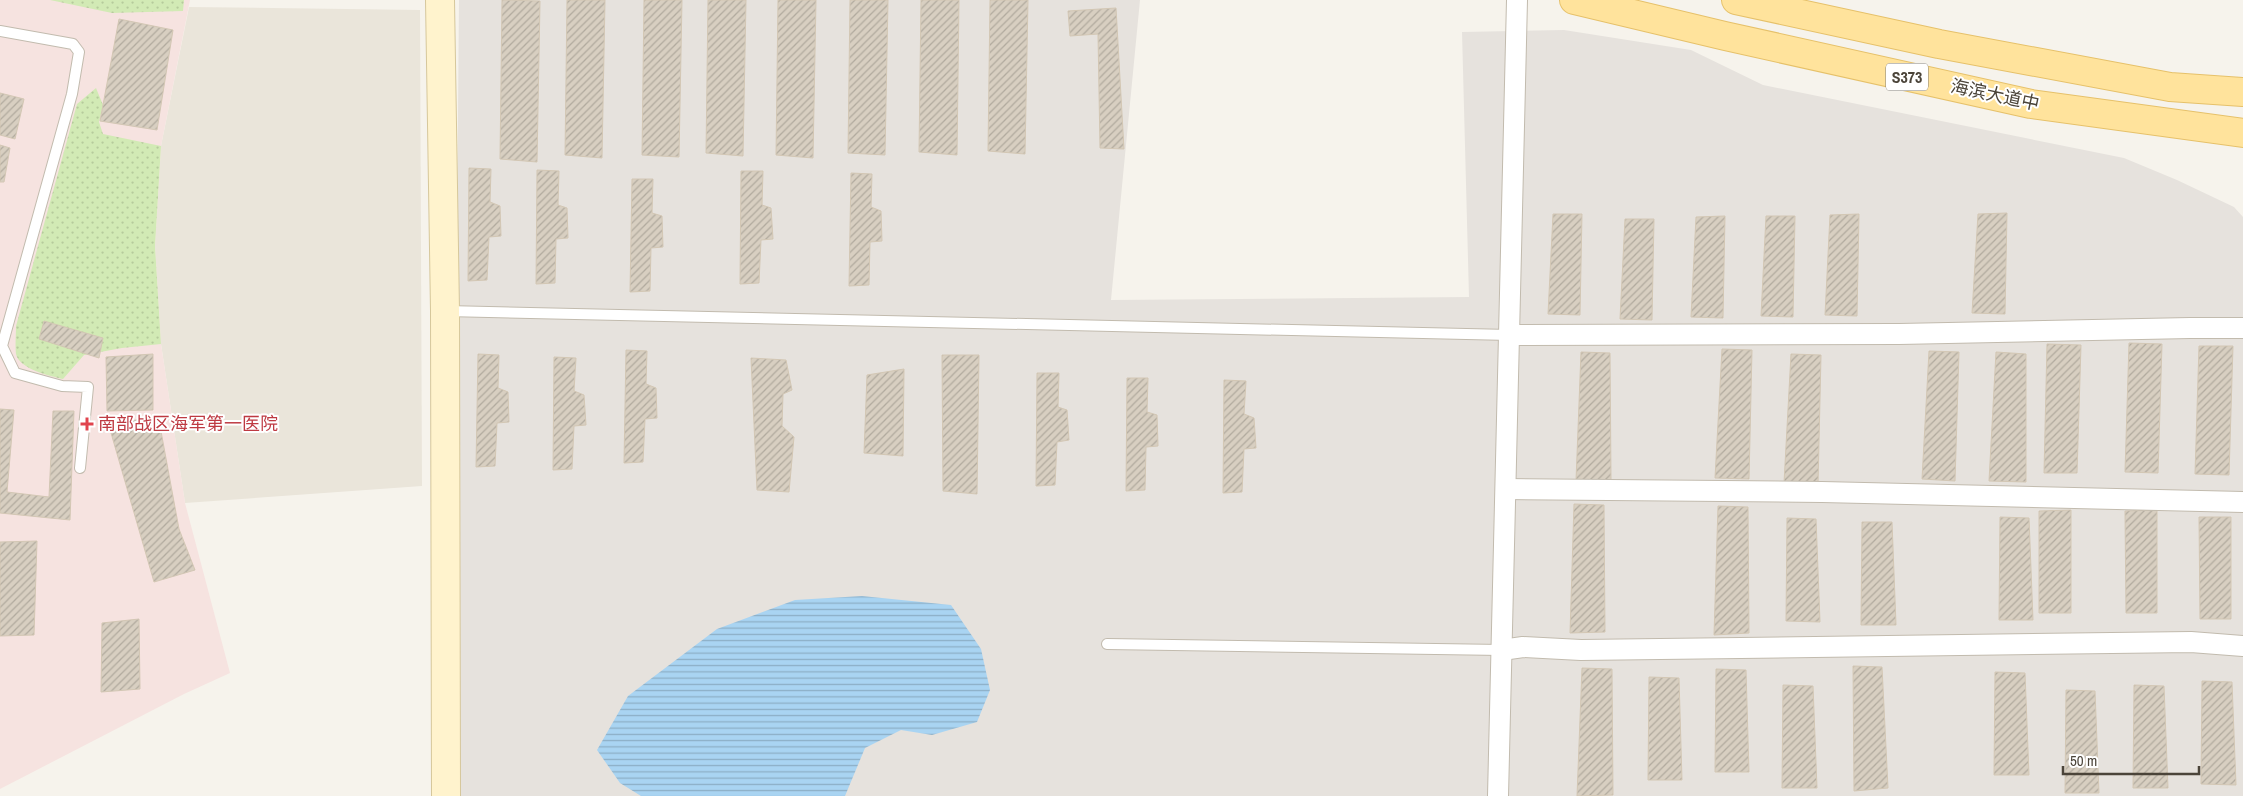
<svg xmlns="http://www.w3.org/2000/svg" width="2243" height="796" viewBox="0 0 2243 796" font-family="'Archivo Narrow','Noto Sans SC',sans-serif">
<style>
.residential{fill:#eae5da}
.industrial{fill:#e6e2dd}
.medical{fill:#f6e3e0}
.grass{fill:url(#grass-dots)}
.water{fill:url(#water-rules)}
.building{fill:url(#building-hatch);stroke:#d3c7b4}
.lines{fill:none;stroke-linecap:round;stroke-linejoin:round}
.lane-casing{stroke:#c2bbae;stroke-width:12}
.street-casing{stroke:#c2bbae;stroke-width:22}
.secondary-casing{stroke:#d6c79b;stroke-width:30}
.primary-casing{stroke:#e6c16a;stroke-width:30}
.lane{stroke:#fff;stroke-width:10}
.street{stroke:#fff;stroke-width:20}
.secondary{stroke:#fff3cd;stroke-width:28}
.primary{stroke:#ffe39c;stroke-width:28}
.health-dot{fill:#e0444e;stroke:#fff;stroke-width:2}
.labels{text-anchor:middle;stroke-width:4;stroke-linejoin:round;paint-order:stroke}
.shield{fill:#fff;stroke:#817c74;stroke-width:1}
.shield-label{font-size:16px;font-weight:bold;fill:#4b4439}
.street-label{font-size:18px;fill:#4b4439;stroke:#fff}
.health-label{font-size:18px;fill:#be3a42;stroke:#fff;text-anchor:start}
</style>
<defs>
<pattern id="grass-dots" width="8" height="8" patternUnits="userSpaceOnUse" patternTransform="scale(1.25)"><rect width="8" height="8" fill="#d2eab5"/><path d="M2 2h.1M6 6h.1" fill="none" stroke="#b6ca9c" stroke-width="1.8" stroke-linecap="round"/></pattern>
<pattern id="water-rules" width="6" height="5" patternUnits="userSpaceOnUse" patternTransform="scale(1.25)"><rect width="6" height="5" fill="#a9d4f2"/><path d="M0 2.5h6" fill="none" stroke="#8caec5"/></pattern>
<pattern id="building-hatch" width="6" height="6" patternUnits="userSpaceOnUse" patternTransform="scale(1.25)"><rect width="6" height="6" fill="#d8cfc1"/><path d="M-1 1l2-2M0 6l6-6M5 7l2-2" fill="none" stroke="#b1aa9e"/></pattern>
</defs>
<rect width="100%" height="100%" fill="#f6f3ec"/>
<polygon class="residential" points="189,7 420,10 422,486 185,503 161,344 155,246 161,146"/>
<polygon class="industrial" points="459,0 1140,0 1111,300 1469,297 1462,32 1564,30 1691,50 1763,85 2124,158 2177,180 2234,207 2243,217 2243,796 459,796 456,343"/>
<polygon class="medical" points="0,0 190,0 161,146 155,246 161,344 185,503 230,673 184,694 0,789"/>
<g class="grass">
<polygon points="50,0 184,0 183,11 112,13"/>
<path d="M96 88 103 105 99 122 103 134 161 146 155 246 161 344 122 348 84 355 63 379C50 376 19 369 16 354 15 346 16 335 16 326L77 104Z"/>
</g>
<polygon class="water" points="862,596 951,605 981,649 990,690 977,722 932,735 901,730 865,748 845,796 641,796 620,783 597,750 628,696 717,629 795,600"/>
<g class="building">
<polygon points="502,0 540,1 537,162 500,159"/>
<polygon points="567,0 605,0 602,158 565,155"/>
<polygon points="644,0 682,0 679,157 642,155"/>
<polygon points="708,0 746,0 743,156 706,153"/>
<polygon points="778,0 816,0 813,158 776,155"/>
<polygon points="850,0 888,0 885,155 848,153"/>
<polygon points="921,0 959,0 957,155 919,152"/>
<polygon points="990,0 1028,0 1025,154 988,151"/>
<polygon points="1116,8 1124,149 1100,148 1098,34 1070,36 1068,11"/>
<polygon points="119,19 173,30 157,130 100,121"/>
<polygon points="0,93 24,99 15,139 0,135"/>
<polygon points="0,145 10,148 4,182 0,182"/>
<polygon points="469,168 491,169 490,202 500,206 501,236 489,237 487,280 468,281"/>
<polygon points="537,170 559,171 558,205 567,208 568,238 556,239 555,283 536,284"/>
<polygon points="741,171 763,171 762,205 771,208 773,239 761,240 759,283 740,284"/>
<polygon points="851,173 872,174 871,207 881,211 882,241 870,242 869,285 849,286"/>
<polygon points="632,179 653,179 652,213 662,216 663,247 651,248 650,291 630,292"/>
<polygon points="2007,213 2005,314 1972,313 1978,214"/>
<polygon points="1553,214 1582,214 1580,315 1548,314"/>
<polygon points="1859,214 1857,316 1825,315 1830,215"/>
<polygon points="1725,216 1723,318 1691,317 1696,217"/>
<polygon points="1766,216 1795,216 1793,317 1761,316"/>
<polygon points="1625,219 1654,219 1652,320 1620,319"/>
<polygon points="44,321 103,338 99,358 39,339"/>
<polygon points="2129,343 2162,344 2158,473 2125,472"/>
<polygon points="2047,344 2081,345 2077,473 2044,473"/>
<polygon points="2199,346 2233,346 2229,475 2195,474"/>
<polygon points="1722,349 1752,350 1749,479 1715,478"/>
<polygon points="626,350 647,351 646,384 656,388 657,418 645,419 643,462 624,463"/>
<polygon points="1929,351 1959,352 1955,481 1922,479"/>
<polygon points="1581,352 1610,353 1611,480 1576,481"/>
<polygon points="1996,352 2026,354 2026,482 1989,481"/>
<polygon points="153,354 153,410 107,411 106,357"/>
<polygon points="478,354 499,355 498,388 508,392 509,422 497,423 495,466 476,467"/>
<polygon points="1791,354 1821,355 1818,485 1784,483"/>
<polygon points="942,355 979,355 977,494 943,491"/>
<polygon points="554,357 576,358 574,391 584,395 586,425 574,426 572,469 553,470"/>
<polygon points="751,358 786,360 792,390 783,394 782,426 794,437 789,492 757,490"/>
<polygon points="904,369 903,456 864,453 867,375"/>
<polygon points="1037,373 1059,373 1058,407 1067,410 1069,440 1057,442 1055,485 1036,486"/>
<polygon points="1127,378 1148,378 1147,412 1157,415 1158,446 1146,447 1145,490 1126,491"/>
<polygon points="1224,380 1246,381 1244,414 1254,418 1256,448 1244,449 1242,492 1223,493"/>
<polygon points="0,409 14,410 7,492 49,497 53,411 74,411 70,520 0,513"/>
<polygon points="158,415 179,529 195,570 154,582 109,426"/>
<polygon points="1574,504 1604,505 1605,632 1570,633"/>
<polygon points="1718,506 1748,507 1749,633 1714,635"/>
<polygon points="2071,510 2071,613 2039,613 2039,511"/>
<polygon points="2157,510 2157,613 2126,613 2125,511"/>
<polygon points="2000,517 2029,518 2033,620 1999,620"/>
<polygon points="2199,517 2231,517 2231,619 2200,619"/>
<polygon points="1787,518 1816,519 1820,622 1786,621"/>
<polygon points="1862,522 1892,522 1896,625 1861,625"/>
<polygon points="37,541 34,635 0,636 0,542"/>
<polygon points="139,619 140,689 101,692 102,623"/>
<polygon points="1853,666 1882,667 1888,788 1854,791"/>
<polygon points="1582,668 1612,669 1613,795 1577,796"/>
<polygon points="1716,669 1746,670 1749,772 1715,772"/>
<polygon points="1995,672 2025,673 2029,775 1994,775"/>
<polygon points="1649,677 1679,678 1682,780 1648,780"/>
<polygon points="2202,681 2232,682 2236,785 2201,784"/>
<polygon points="1783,685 1813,686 1817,788 1782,788"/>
<polygon points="2134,685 2164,686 2168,788 2133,788"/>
<polygon points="2066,690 2095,691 2099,793 2065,793"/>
</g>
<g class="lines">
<g class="lane-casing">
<g id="lane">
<polyline points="0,31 73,44 79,52 72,94 2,346 15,373 62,386 88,387 80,468"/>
<polyline points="446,311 1510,335"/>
<polyline points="1107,644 1502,650"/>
</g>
</g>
<g class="street-casing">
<g id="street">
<polyline points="1510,335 1899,334 2190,328 2243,328"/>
<polyline points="1506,489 1822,492 2243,502"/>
<polyline points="1502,650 1523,647 1581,650 2191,642 2243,646"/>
<polyline points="1498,796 1517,0"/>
</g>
</g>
<g class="secondary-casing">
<polyline id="secondary" points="440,0 445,311 446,796"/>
</g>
<g class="primary-casing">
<g id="primary">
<polyline points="1574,0 1725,36 2031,104 2243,133"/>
<polyline points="1736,0 1939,44 2170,87 2243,92"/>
</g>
</g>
<use href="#lane" class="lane"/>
<use href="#street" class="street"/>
<use href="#secondary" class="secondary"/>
<use href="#primary" class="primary"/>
</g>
<path class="health-dot" d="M84.5 416.5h5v5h5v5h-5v5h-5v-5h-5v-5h5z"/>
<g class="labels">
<rect class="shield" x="1886" y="63.5" width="42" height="27" rx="4"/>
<g class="shield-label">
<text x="1907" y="83">S373</text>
</g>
<g class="street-label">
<text transform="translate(1995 95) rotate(12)" y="6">海滨大道中</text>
</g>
<g class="health-label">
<text x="98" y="430">南部战区海军第一医院</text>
</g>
</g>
<path d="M2063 766v8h136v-8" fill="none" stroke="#4b4439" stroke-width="2.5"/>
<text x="2070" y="766" font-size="15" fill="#4b4439" stroke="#ffffff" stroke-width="4" paint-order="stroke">50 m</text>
</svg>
